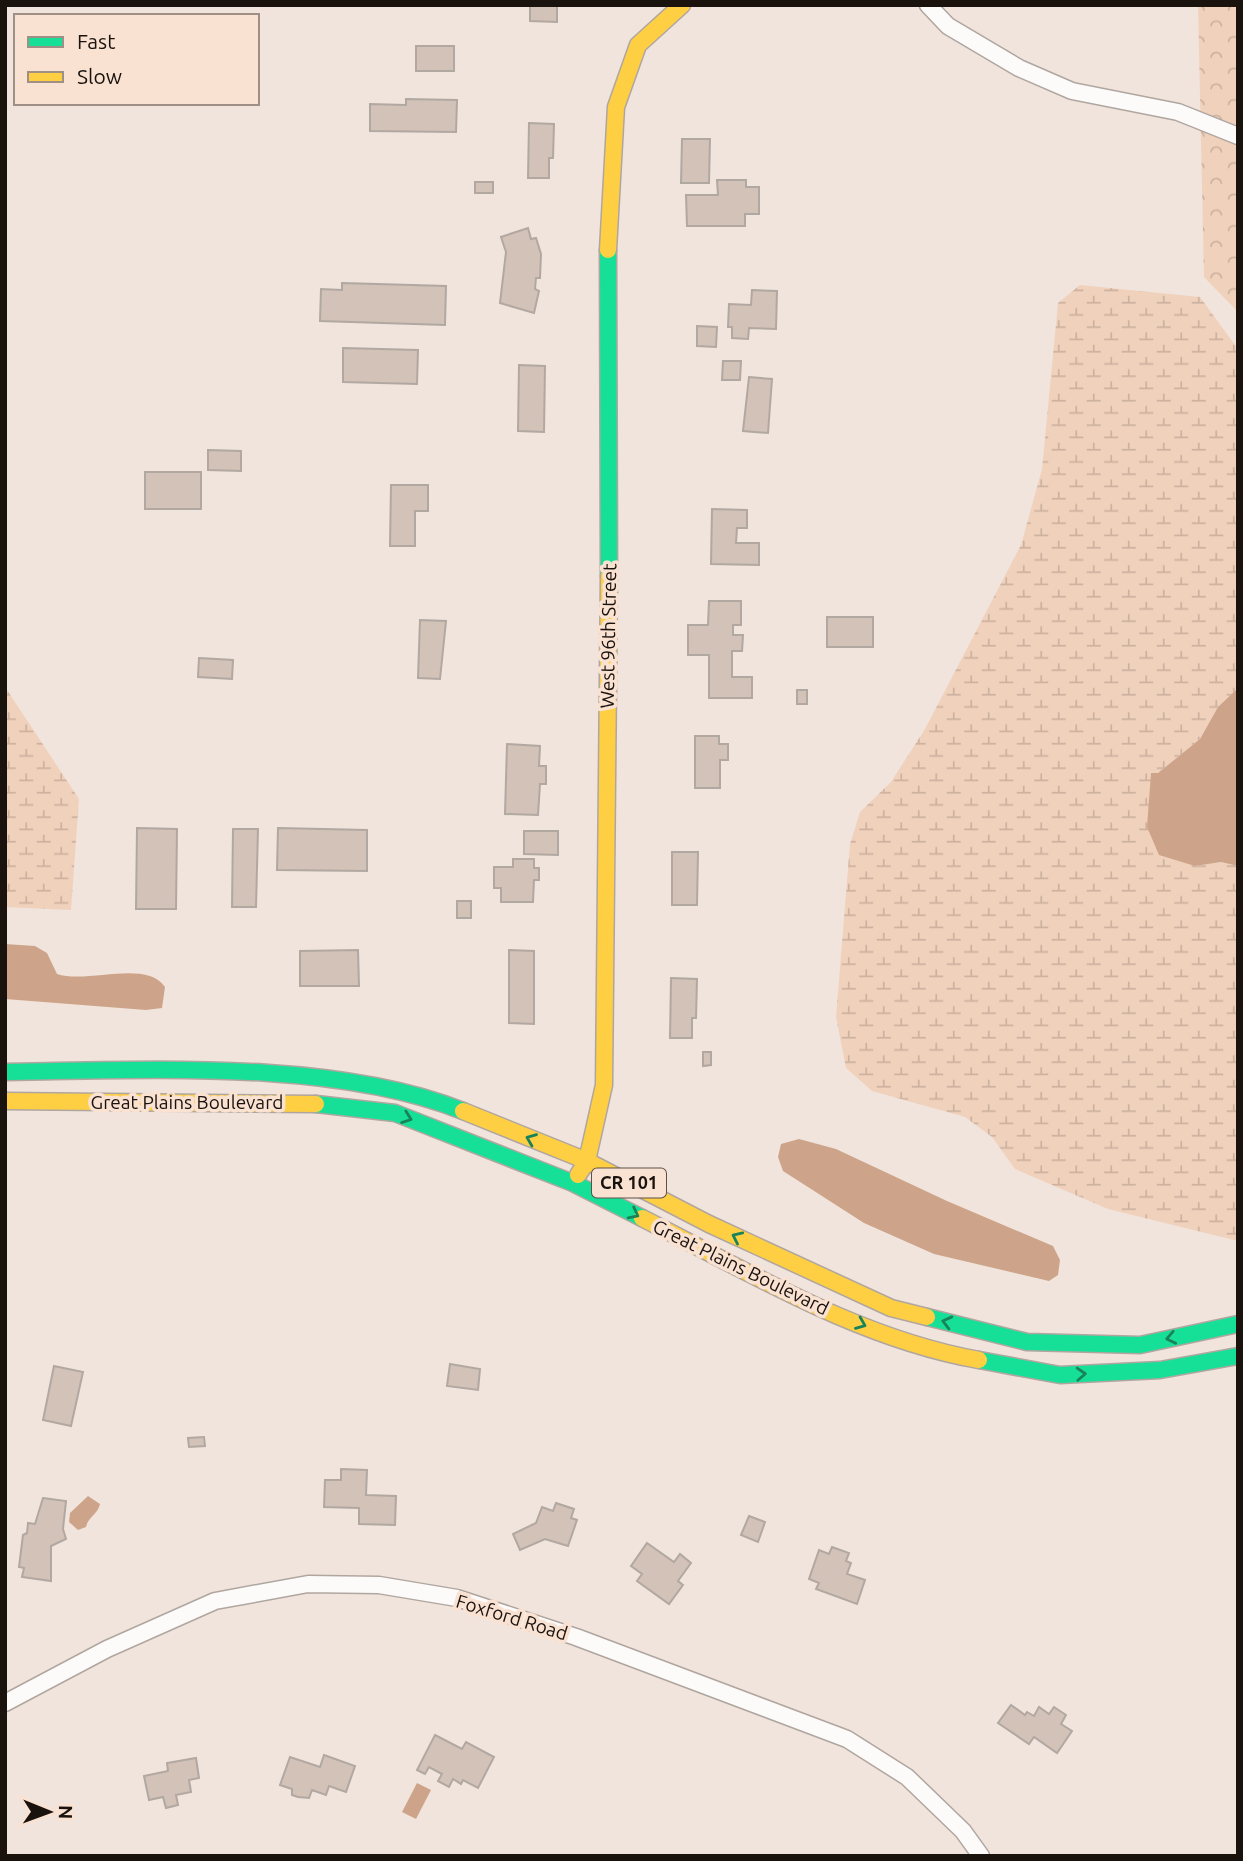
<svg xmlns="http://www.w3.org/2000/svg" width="1243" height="1861" viewBox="0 0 1243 1861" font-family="Ubuntu,sans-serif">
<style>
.forest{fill:url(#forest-crowns)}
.wetland{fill:url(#wetland-marsh)}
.water{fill:#cda489}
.building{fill:#d2c2b7;stroke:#b2a8a2;stroke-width:2}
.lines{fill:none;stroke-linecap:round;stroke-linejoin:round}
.street-casing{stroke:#b0a6a0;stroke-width:19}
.fast-casing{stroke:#b0a6a0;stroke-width:19}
.slow-casing{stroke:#b0a6a0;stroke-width:19}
.street{stroke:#fdfbfa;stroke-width:16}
.fast{stroke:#16e098;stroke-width:16}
.slow{stroke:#ffcf43;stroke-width:16}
.oneway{stroke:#188359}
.labels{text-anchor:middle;stroke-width:7;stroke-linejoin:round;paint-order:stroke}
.shield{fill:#fae2d3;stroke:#5d5048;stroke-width:2}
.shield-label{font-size:18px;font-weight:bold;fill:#1a120d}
.street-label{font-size:19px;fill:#1a120d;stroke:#fae2d3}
</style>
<defs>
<pattern id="forest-crowns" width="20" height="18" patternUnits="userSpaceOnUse" patternTransform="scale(1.75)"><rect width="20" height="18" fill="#f0d1bc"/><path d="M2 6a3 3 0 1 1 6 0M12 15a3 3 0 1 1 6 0" fill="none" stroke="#cdb2a0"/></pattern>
<pattern id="wetland-marsh" width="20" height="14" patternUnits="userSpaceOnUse" patternTransform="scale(1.75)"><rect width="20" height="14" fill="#f0d1bc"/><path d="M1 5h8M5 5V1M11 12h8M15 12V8" fill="none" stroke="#cdb2a0"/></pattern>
</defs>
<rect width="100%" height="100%" fill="#f1e4dc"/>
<polygon class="forest" points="1198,5 1238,5 1238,312 1204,277"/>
<g class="wetland">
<polygon points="1080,285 1200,297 1238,349 1238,688 1218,707 1200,739 1158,773 1151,773 1195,866 1221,862 1238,866 1238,1241 1108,1209 1015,1169 992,1137 965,1117 872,1091 846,1068 836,1017 850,844 860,812 891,782 925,729 1021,545 1042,469 1058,303"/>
<polygon points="5,687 79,799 71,910 5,907"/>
</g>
<g class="water">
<polygon points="1238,688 1238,866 1221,862 1195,866 1159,855 1147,827 1151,773 1158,773 1200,739 1218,707"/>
<path d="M5 944 35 946 47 953 57 974C88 984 146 959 165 987L162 1008 146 1010 5 999Z"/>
<polygon points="799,1139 836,1149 947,1201 1053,1246 1060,1260 1058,1275 1049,1281 934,1254 864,1223 783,1171 778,1157 781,1144"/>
<path d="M88 1496 100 1504C98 1514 88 1517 86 1527L78 1530 69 1522 70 1513Z"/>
<polygon points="417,1783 431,1790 416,1819 402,1812"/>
</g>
<g class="building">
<polygon points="530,5 557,5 557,22 530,21"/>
<rect x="416" y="46" width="38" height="25"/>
<polygon points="406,99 457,100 456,132 370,131 370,104 406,105"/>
<polygon points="529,123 554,124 553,158 549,158 549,178 528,178"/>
<polygon points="682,139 710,139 709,183 681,183"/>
<polygon points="717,180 746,180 746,187 759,187 759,214 745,214 745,226 687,226 686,195 718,195"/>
<rect x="475" y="182" width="18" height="11"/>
<polygon points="528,228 531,239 536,238 541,254 540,278 536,278 535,289 539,291 534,313 500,303 506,252 501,237"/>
<polygon points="342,283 446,286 445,325 320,321 321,289 342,290"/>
<polygon points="752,290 777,291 776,329 749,328 748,339 732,338 732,327 728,327 729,304 751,305"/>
<polygon points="697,326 717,327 716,347 697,346"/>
<polygon points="343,348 418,350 417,384 343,382"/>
<polygon points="723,361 741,361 740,380 722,380"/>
<polygon points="519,365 545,366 544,432 518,431"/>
<polygon points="749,377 772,379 768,433 743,431"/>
<polygon points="208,450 241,451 241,471 208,470"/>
<rect x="145" y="472" width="56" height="37"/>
<polygon points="391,485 428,485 428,511 415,511 415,546 390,546"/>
<polygon points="712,509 747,510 747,528 737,528 736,543 759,543 759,565 711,564"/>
<polygon points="709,601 741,601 741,625 733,625 733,635 743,635 742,651 732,651 732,677 752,677 752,698 709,698 709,655 688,655 688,625 708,625"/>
<rect x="827" y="617" width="46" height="30"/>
<polygon points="420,620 446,621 440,679 418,678"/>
<polygon points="199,658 233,660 232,679 198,677"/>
<rect x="797" y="690" width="10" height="14"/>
<polygon points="695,736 719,736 719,744 728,744 728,760 720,760 720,788 695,788"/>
<polygon points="507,744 540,746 539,766 546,766 546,784 540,784 538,815 505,814"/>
<polygon points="137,828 177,829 176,909 136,909"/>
<polygon points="278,828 367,830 367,871 277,870"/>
<polygon points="233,829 258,829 256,907 232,907"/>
<polygon points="524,831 558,831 558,855 524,854"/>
<polygon points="672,852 698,852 697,905 672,905"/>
<polygon points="513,859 534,859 534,868 539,868 539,880 534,880 533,902 501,902 501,888 494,888 494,867 513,867"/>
<rect x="457" y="901" width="14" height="17"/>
<polygon points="358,950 359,986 300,986 300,951"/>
<polygon points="509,950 534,951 534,1024 509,1023"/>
<polygon points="671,978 697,979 696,1018 692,1018 692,1038 670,1038"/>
<polygon points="703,1052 711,1052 711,1065 703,1066"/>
<polygon points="450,1364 480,1369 478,1390 447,1386"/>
<polygon points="54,1366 83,1372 71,1426 43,1420"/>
<polygon points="204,1437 205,1446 189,1447 188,1438"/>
<polygon points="341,1469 367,1470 366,1495 396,1496 395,1525 359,1524 359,1508 324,1507 325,1480 341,1480"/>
<polygon points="43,1498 66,1501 63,1529 66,1539 51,1546 51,1581 22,1577 24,1568 19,1567 23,1535 27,1533 28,1523 35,1524"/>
<polygon points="556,1503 574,1509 571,1518 577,1520 568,1546 545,1539 520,1550 513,1534 536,1523 542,1507 553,1511"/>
<polygon points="749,1516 765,1522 758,1542 741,1535"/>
<polygon points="647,1543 674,1562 680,1554 691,1563 678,1581 683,1585 669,1604 637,1581 642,1574 631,1566"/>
<polygon points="832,1547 849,1553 846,1561 851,1563 847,1574 865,1580 857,1604 816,1589 819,1583 809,1579 819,1550 829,1554"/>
<polygon points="1011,1705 1025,1715 1027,1712 1034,1716 1039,1707 1049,1714 1054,1707 1066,1715 1061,1724 1072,1731 1057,1753 1034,1737 1029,1744 998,1723"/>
<polygon points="435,1735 462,1749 466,1742 494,1757 478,1788 463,1780 461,1784 453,1779 449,1787 438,1781 442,1774 429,1767 425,1774 417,1770"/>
<polygon points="324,1755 355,1766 346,1792 329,1786 326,1795 312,1790 309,1798 298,1797 292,1795 292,1789 280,1785 290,1757 320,1767"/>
<polygon points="196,1758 199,1778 189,1780 191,1792 176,1795 178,1805 166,1808 163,1797 149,1800 144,1776 168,1771 167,1763"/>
</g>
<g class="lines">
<g class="street-casing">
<g id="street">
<polyline points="928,5 948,26 1019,68 1072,91 1178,112 1238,136"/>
<polyline points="5,1703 107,1649 215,1601 308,1584 379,1585 457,1598 576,1637 847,1739 907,1777 963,1831 981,1856"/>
</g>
</g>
<g class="fast-casing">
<g id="fast">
<polyline points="608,250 609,576"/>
<path d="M5 1072C144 1070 334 1059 463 1111"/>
<polyline points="316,1104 395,1113 573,1183 642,1218"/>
<polyline points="927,1317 1027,1342 1140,1345 1238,1324"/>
<polyline points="979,1360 1060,1375 1160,1370 1238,1356"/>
</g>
</g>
<g class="slow-casing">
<g id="slow">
<polyline points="608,250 616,107 638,45 682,5"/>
<polyline points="5,1101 316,1104"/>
<polyline points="463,1111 587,1161 709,1224 891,1308 927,1317"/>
<polyline points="578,1175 587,1161 604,1085 609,576"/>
<path d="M642 1218C749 1272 859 1339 979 1360"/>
</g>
</g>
<use href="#street" class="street"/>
<use href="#fast" class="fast"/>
<use href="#slow" class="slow"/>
</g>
<defs><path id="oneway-chevron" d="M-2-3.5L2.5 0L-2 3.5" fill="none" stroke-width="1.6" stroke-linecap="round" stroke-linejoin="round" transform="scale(1.75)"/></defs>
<g class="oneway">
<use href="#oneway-chevron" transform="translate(407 1118) rotate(20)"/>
<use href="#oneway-chevron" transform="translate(531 1139) rotate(-158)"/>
<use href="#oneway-chevron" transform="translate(634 1214) rotate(27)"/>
<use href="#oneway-chevron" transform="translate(737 1237) rotate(-155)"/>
<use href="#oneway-chevron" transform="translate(947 1322) rotate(-166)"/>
<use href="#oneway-chevron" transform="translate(861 1324) rotate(22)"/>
<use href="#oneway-chevron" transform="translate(1171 1338) rotate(168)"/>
<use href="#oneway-chevron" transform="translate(1081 1374) rotate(-3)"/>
</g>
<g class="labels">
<rect class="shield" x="592" y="1168.5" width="74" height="29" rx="5"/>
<g class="shield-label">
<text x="629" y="1189">CR 101</text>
</g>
<g class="street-label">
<text transform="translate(608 636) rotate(-89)" y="7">West 96th Street</text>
<text x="187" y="1109">Great Plains Boulevard</text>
<text transform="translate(741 1267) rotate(26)" y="7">Great Plains Boulevard</text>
<text transform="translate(512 1617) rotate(17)" y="7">Foxford Road</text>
</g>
</g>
<rect width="1243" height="1861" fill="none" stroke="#1a120d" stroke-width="14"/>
<rect x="14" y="14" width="245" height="91" fill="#fae2d3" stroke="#a08f84" stroke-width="2"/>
<rect x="28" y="37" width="35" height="10" fill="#16e098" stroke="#a08f84" stroke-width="2"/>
<text x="77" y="49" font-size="21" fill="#1a120d">Fast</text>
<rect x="28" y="72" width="35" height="10" fill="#ffcf43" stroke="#a08f84" stroke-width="2"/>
<text x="77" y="84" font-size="21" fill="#1a120d">Slow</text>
<g transform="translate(49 1812) rotate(91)" stroke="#fae2d3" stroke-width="5" paint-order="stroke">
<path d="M0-5L12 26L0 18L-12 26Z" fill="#1a120d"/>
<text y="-10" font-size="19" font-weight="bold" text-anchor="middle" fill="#1a120d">N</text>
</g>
</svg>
